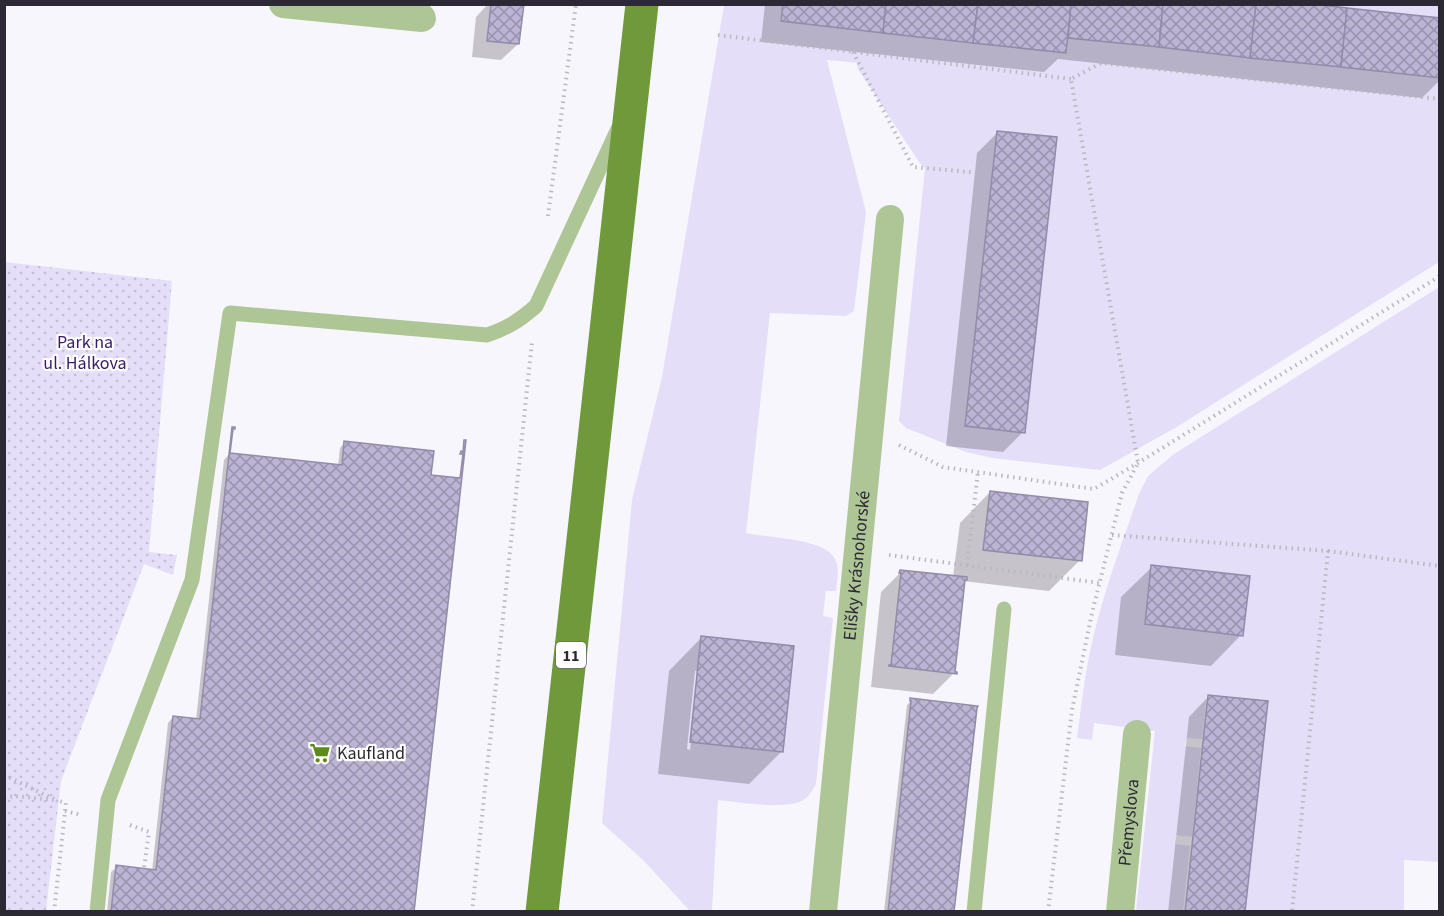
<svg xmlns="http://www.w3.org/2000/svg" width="1444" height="916" viewBox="0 0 1444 916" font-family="'Source Sans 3',sans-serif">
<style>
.green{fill:#e4def9}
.park{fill:url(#park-dots)}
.shadow{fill:#0003;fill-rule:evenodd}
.building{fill:url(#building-cross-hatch);stroke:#928ba9;stroke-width:1.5}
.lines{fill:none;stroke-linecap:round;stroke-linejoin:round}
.path{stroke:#b9b7bf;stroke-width:4;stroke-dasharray:1.5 4.5;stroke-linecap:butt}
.service{stroke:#aec696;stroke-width:15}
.minor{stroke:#aec696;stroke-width:28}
.primary{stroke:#70993c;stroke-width:33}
.labels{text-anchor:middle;stroke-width:4.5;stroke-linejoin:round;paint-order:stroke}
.shield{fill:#fff;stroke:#6b6972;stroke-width:1.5}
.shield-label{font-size:16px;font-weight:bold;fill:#2c2935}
.park-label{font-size:18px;fill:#371b67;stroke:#fff}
.street-label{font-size:18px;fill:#2c2935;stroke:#fff}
.poi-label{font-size:18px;fill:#2c2935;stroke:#fff;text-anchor:start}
</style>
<defs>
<pattern id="park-dots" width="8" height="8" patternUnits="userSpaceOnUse" patternTransform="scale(1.5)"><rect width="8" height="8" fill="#e4def9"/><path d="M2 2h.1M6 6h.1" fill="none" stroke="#c4bed6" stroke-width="1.8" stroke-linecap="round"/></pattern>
<pattern id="building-cross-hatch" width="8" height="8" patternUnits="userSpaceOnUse" patternTransform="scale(1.5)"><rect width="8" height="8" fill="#bbb4d4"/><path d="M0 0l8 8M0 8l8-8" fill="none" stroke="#9892ad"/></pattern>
</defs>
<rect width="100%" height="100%" fill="#f8f6fd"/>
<g class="green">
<path d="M724 5H1439V262L1175 428 1100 470 992 458 966 452 906 428 899 421 925 168 919 162 858 69 857 66 859 63 827 60 866 212 854 311 846 316 770 313 746 533C767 538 825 538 835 559 840 569 837 580 836 591H826L823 616 833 618 816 784C813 789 810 795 805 799 789 811 738 802 718 800L712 911H690L644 861 602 823 632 500 662 377Z"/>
<path d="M1439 287V862L1404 860V911H1243L1266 700 1207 694 1202 739 1187 738 1185 746 1201 748 1192 837 1176 835V844L1190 846 1183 911H1136L1155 731 1094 723 1092 740 1077 738C1081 709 1084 680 1090 652 1101 598 1121 546 1139 494L1148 476 1174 454Z"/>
</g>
<polygon class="park" points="5,262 172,281 149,552 177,555 173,575 144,564 61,781 46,911 5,911"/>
<g class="shadow">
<polygon points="488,4 522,4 518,44 501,60 472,57 476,17"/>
<polygon points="765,4 1300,4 1440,20 1440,80 1422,98 1058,59 1044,72 761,42"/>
<polygon points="998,132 1023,432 1003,452 946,446 977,153"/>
<polygon points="345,442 430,476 413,912 107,912 111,872 117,867 152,871 168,723 173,717 196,720 224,460 229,454 338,466 340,448"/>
<polygon points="990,492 1080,560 1049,591 963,581 954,673 933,694 871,687 881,592 901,572 953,577 960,523"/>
<polygon points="1152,567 1241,635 1211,666 1115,655 1121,597"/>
<path d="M701 638 782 751 749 784 658 774 669 671ZM695 671H699L690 750 687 749Z"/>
<polygon points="1209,696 1243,912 1168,912 1189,717"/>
<polygon points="912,700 952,912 884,912 907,705"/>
</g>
<g class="building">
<polygon points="491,4 524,4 519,44 487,41"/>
<polygon points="783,4 886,4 883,33 781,21"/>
<polygon points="886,4 978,4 973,43 883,33"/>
<polygon points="978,4 1071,4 1066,53 973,43"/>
<polygon points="1071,4 1163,4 1159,47 1068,38"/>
<polygon points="1163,4 1256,4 1250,58 1159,47"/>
<polygon points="1256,4 1313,4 1347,8 1341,67 1250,58"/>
<polygon points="1347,8 1440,18 1440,78 1341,67"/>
<polygon points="997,131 1057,137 1025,433 965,426"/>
<polygon points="232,427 235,427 235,429 233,429 230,453 342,465 344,441 434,451 431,475 460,478 463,454 460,454 461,451 463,452 464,440 466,440 414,912 111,912 116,865 156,870 173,716 200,719"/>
<polygon points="990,491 1088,502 1082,561 983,550"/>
<polygon points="1151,565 1250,576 1243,636 1145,624"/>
<polygon points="900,570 967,577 967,580 965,580 955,672 957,672 957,674 889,666 889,665 891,665 901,573 899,573"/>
<polygon points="701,636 794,646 783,752 690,742"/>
<polygon points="1208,695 1268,701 1245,912 1185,912"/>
<polygon points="910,698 978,706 977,708 954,912 888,912 911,701 910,701"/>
</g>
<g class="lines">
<g class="path">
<polyline points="718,35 1071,79"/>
<polyline points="853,52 913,167 993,174"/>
<polyline points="548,216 576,4"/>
<polyline points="899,445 943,467 1094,489 1138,463 1440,276"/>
<polyline points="1112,535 1328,551 1292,912"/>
<polyline points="1328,551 1440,566"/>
<polyline points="889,555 1100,583"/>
<polyline points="967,565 978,472"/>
<polyline points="4,775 56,800 14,796 4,798"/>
<polyline points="65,811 82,815"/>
<polyline points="130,825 149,832 144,868"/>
<polyline points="54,912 66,803 56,800"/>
<polyline points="472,912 532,342"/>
<polyline points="1048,912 1072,710 1092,613 1122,493 1138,463 1071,79 1101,63 1440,99"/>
</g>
<g class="service">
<path d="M97 912 108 800 192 580 230 313 487 335C508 328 520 320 536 306L618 129"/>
<polyline points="974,912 1004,609"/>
</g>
<g class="minor">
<polyline points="283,4 422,18"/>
<path id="s1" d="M823 912 890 219"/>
<path id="s2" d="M1120 912 1137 734"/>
</g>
<polyline class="primary" points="542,912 642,4"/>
</g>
<defs>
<g id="supermarket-bare" transform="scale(1.62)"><path d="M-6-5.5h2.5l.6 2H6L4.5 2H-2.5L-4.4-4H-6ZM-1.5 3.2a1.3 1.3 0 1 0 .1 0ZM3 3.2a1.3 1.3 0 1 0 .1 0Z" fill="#5e8a1a" stroke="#fff" stroke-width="2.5" paint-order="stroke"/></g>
</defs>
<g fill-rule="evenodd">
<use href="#supermarket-bare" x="320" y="753"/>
</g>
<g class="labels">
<rect class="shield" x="556" y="642" width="30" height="26" rx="4.5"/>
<g class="shield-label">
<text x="571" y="661">11</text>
</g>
<g class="park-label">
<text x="85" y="348">Park na<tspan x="85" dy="21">ul. Hálkova</tspan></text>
</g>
<g class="street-label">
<text dy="6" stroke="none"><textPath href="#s1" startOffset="348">Elišky Krásnohorské</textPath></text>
<text dy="6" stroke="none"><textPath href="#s2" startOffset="90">Přemyslova</textPath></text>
</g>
<g class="poi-label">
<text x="337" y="759">Kaufland</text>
</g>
</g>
<rect width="1444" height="916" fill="none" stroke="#2c2935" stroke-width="12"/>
</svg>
